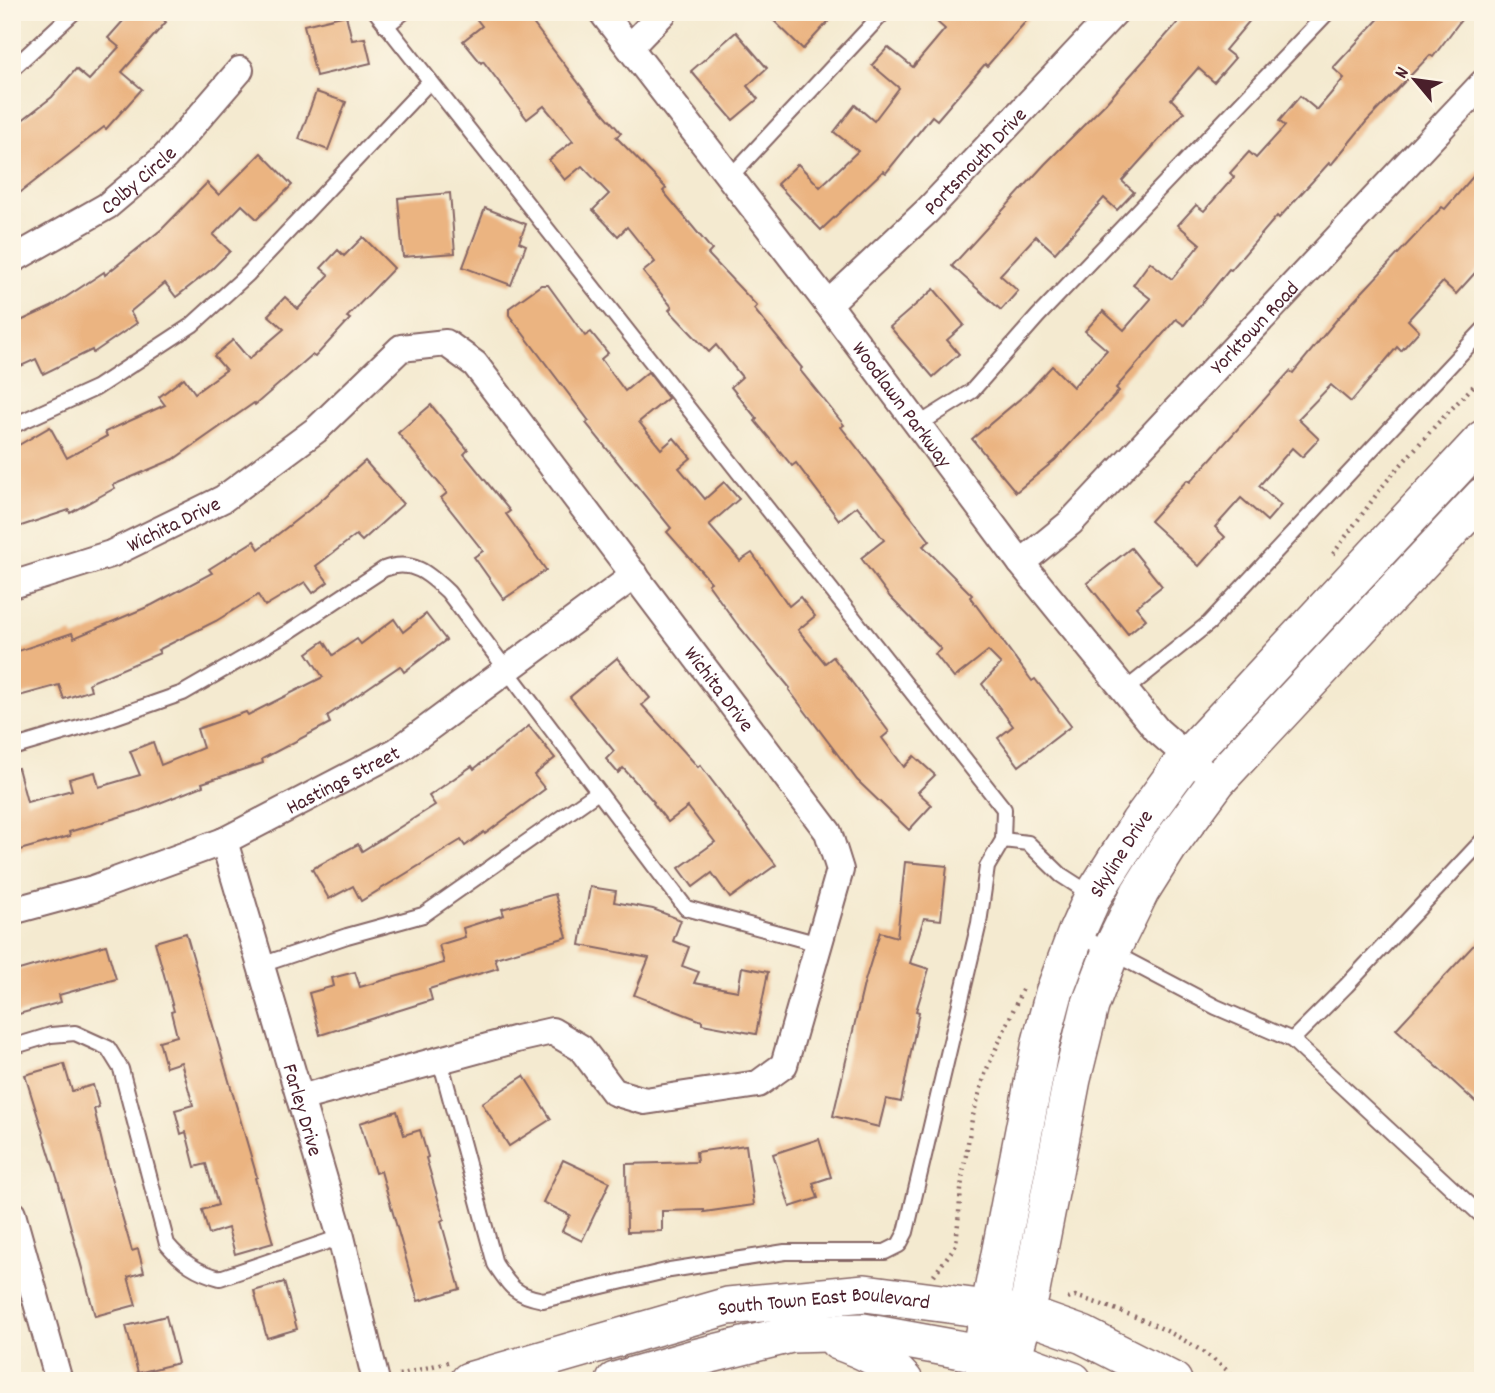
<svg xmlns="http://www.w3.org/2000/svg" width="1495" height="1393" viewBox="0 0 1495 1393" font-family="Dekko,sans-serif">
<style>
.building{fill:#ebb481}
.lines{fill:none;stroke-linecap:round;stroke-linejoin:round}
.lane-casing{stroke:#866665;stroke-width:18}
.street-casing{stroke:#866665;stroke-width:30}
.secondary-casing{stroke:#866665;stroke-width:40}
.path{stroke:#866665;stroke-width:4.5;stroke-dasharray:2 5;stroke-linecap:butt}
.lane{stroke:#fff;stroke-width:14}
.street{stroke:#fff;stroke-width:26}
.secondary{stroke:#fff;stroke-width:37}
.labels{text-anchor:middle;stroke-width:5;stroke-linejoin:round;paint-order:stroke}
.street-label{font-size:21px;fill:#4a1f2b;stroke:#fcf5e5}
</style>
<rect width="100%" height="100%" fill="#fcf5e5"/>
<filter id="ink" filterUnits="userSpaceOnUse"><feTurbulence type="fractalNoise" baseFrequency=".0143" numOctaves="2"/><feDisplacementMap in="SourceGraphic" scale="14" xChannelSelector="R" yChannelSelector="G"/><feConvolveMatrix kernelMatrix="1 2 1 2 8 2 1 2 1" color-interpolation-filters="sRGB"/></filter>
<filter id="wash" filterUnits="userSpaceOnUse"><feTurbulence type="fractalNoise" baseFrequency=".00686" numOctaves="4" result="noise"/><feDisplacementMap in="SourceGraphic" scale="28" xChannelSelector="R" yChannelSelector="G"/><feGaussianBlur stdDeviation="1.57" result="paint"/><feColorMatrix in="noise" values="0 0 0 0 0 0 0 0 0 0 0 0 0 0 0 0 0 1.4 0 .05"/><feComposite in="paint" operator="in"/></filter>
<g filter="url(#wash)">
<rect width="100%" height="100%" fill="#f4ead0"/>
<g id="blocks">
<g class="building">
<polygon points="131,12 154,12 166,22 122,72 142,89 106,129 104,127 12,199 12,128 52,97 76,69 89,80 119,47 108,38"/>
<polygon points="471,12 544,12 532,22 587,94 621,133 616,137 666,188 663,191 712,250 708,254 757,306 754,309 802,368 800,370 844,425 841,427 930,541 923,546 972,595 970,597 1032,681 1035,679 1071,726 1019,766 998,738 1013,726 982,684 1001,664 988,651 954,678 935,654 941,649 890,597 861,558 884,540 857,506 839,520 796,463 792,466 755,421 757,419 731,387 742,377 716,345 709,352 669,310 672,307 643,272 655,262 627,227 618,236 593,210 609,194 582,166 565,180 549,160 573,141 544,106 527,119 483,61 481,63 463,41 482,26"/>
<polygon points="765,12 837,12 803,49"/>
<polygon points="946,12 1034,12 987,66 985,64 937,120 932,116 886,173 883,171 821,230 777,184 798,164 820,187 858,151 834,132 855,105 874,121 899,88 872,65 888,47 913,67 945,29 937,22"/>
<polygon points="1187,12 1257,12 1225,50 1235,58 1214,82 1198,68 1171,99 1184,112 1122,181 1134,192 1117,210 1104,198 1055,253 1036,236 1000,275 1018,291 1001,310 952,266 1045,164 1105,104"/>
<polygon points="1385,12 1467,12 1433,57 1430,55 1366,122 1331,165 1329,163 1279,218 1277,216 1231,270 1229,269 1184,325 1176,319 1116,388 1119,391 1055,460 1016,492 972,439 1027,393 1052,366 1073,387 1107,350 1085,331 1103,311 1124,330 1151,299 1133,285 1150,262 1172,279 1200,244 1178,225 1196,205 1204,211 1234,177 1230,173 1249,152 1256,158 1285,126 1279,121 1300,96 1317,110 1344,78 1333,68"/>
<polygon points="346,15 352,40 365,38 371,63 316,76 304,25"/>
<polygon points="736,32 767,68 747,86 758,99 733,120 691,71"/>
<polygon points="316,92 346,102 328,150 299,139"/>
<polygon points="261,153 292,185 257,219 242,205 213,235 230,251 213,268 176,297 165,283 130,312 137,323 93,353 92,350 43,374 36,359 21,366 12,346 12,325 51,307 104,272 105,275 162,229 207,183 219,195"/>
<polygon points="1483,165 1483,264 1456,294 1443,282 1408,320 1419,331 1401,351 1397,347 1351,402 1331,385 1298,419 1319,439 1302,457 1292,448 1259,486 1281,505 1267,521 1241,498 1215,527 1225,537 1199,566 1150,521 1187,480 1190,482 1290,371 1293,373 1338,318 1442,207 1445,209"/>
<polygon points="450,193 455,253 403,257 398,198"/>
<polygon points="485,208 526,224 519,242 526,245 511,285 463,267"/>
<polygon points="363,237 394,268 347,317 350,319 315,357 312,355 255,405 254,403 174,459 113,485 115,488 70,513 69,510 12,529 12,449 50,427 67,458 107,436 105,432 165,405 159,397 184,378 195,393 226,370 214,356 233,340 249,359 284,329 268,315 285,297 298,309 329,275 321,268 338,250 344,256"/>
<polygon points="541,285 548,285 585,336 591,332 608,353 601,359 625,391 648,372 668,398 639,422 661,449 674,438 691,458 679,468 705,499 724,482 739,499 709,525 740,561 752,553 789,606 800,597 815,616 798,630 825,663 833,657 889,732 882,738 904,767 914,756 935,775 918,792 932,805 909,830 857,780 789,690 790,688 737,624 708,584 711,582 667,532 671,528 586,423 589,421 509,315 509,308"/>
<polygon points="934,289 964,325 947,340 959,354 933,377 890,327"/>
<polygon points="431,405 468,450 464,454 510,511 506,514 546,570 504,599 474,557 483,551 441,498 447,493 398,433"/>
<polygon points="365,461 403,504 362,541 356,535 316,566 328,582 313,593 305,582 265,606 258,595 216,621 158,650 160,653 89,683 91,690 64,699 59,685 12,698 12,653 72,633 74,638 152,605 212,573 209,569 254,541 259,549 318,503"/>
<polygon points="1131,548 1162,586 1136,607 1146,619 1128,634 1087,583"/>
<polygon points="426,614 446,640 404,672 400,666 327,716 330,723 262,759 263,763 202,783 203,786 139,811 69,832 70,836 16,851 12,836 12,769 18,768 27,802 72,790 69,779 95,772 99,787 140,775 130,751 153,742 161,765 203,748 197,729 246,712 248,715 323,677 307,653 324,641 333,655 357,639 361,644 394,619 403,632"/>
<polygon points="617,658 650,698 642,705 698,767 700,765 776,865 730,898 712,873 693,887 679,868 715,842 688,807 668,822 653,803 654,802 623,768 618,773 606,759 614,751 570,697"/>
<polygon points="529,726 555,758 534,775 545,789 485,834 484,832 465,846 461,840 361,901 353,886 329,899 312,869 358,844 362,851 435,805 429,796 472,766 474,769"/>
<polygon points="905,862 947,866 941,920 924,918 910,963 929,969 916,1011 919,1012 901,1102 886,1099 879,1127 833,1116 864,984 880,932 897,937"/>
<polygon points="590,887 616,891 614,902 653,909 681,920 673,941 689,947 682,966 699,972 694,983 738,991 742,967 768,972 756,1034 702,1024 702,1021 634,995 649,958 580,945"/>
<polygon points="555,894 567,937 495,958 498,968 429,989 432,1000 320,1035 309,993 334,986 332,978 355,972 360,987 444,963 439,945 465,937 463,928 504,915 502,909"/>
<polygon points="186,933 257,1177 255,1178 273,1243 235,1254 228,1228 209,1234 202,1210 218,1205 206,1164 195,1167 186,1132 181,1134 175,1110 193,1105 181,1062 166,1067 159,1041 177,1036 171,1012 174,1011 155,942"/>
<polygon points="1483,935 1483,1109 1396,1029"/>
<polygon points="106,945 116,979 59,995 61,1002 12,1016 12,972"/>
<polygon points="64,1064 72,1091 93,1085 99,1107 94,1109 108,1167 132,1251 138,1249 144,1272 128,1277 136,1305 95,1316 58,1181 25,1075"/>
<polygon points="524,1076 551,1119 509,1146 482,1103"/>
<polygon points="397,1111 404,1135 420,1130 428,1157 426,1158 444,1219 441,1221 460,1289 418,1301 381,1171 375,1173 360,1123"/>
<polygon points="819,1139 831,1177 813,1183 818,1198 790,1207 773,1154"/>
<polygon points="746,1145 754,1205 704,1212 704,1210 662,1211 662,1231 627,1232 626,1164 697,1162 696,1152"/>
<polygon points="563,1160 610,1182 582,1241 562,1231 570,1215 543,1202"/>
<polygon points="284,1282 297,1329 267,1338 254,1291"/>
<polygon points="166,1316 178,1363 138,1373 126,1326"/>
</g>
</g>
</g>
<g filter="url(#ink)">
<use href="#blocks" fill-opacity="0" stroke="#866665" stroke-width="2"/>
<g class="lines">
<g class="lane-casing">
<g id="lane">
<path d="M376 12 1004 809 1003 840 987 867 979 923 906 1232 899 1245 885 1252H785L670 1270 543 1300C515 1295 510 1287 495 1264L440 1060"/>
<polyline points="386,26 404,12"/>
<polyline points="12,69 74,12"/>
<polyline points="730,177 884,12"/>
<polyline points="918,425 972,391 1038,316 1328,12"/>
<polyline points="12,426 96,388 192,325 248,274 430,81"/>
<polyline points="1124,691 1209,623 1483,330"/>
<path d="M12 748 103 721 183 693 287 633 384 569C412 558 429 574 448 592L686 908 819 944"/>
<polyline points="1003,840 1028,843 1061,875 1092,895"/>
<polyline points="1077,934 1216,1007 1292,1040 1483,1217"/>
<polyline points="261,965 347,936 423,915 598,792"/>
<polyline points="1292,1040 1346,986 1483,840"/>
<path d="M12 1047 51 1035 75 1033 108 1048 121 1069 167 1244C182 1262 197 1272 220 1278L341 1237"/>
</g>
</g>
<g class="street-casing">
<g id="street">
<path id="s1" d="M602 12 828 304 1021 563 1157 730 1199 767"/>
<polyline points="630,47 664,12"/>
<path id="s2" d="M12 260 107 206 165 157 240 70"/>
<path id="s3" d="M828 304 927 211 1115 12"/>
<path id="s4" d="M1021 563 1070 523 1483 83"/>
<path id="s5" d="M12 585 111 554 223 499 316 430 401 348 446 343 475 364 828 832 840 870 784 1065 758 1084 645 1101 614 1092 581 1048 552 1031 517 1039 300 1098"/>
<path id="s6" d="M224 841 341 1237 376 1381"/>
<path id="s7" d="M12 911 93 889 224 841 397 751 635 575"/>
<polyline points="12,1214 59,1381"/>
<polyline points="977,1381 981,1353"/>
</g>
</g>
<g class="secondary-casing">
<g id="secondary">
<path d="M838 1341C863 1350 886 1360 904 1381"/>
<path id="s8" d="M981 1353 1041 1042 1054 993 1076 934 1093 896 1139 823 1187 757 1483 439"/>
<polyline points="1012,1359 1030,1296 1072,1079 1090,1006 1111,951 1140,892 1169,846 1217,781 1483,496"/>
<path id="s9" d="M469 1381 728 1306 865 1293 1024 1314 1083 1335 1173 1381"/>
<polyline points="615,1381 695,1358 791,1334 863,1332 1012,1359 1073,1381"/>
</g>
</g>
<g class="path">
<polyline points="1333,554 1385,483 1435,426 1483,376"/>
<polyline points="934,1275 956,1245 962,1179 972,1119 986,1071 1023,988"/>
<path d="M1068 1299 1075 1296C1136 1315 1192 1336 1239 1381"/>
<polyline points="399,1375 448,1362"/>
</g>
<use href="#lane" class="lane"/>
<use href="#street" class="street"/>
<use href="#secondary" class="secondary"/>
</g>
</g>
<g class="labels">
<g class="street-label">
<text dy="7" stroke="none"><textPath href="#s3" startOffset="205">Portsmouth Drive</textPath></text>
<text dy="7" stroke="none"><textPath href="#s2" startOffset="150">Colby Circle</textPath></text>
<text dy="7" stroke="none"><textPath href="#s4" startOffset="332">Yorktown Road</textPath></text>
<text dy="7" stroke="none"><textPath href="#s1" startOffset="494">Woodlawn Parkway</textPath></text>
<text dy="7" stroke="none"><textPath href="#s5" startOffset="173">Wichita Drive</textPath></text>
<text dy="7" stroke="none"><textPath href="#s5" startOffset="950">Wichita Drive</textPath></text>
<text dy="7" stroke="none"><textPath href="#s7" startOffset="357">Hastings Street</textPath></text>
<text dy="7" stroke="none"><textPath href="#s8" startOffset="523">Skyline Drive</textPath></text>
<text dy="7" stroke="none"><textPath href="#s6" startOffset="280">Farley Drive</textPath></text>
<text dy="7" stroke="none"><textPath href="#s9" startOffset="366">South Town East Boulevard</textPath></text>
</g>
</g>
<rect width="1495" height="1393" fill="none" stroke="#fcf5e5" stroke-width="42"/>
<g transform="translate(1415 80) rotate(299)" stroke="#fcf5e5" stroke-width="5" paint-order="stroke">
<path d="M0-5L12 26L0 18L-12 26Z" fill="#4a1f2b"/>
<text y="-10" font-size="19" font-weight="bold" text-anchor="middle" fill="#4a1f2b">N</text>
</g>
</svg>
